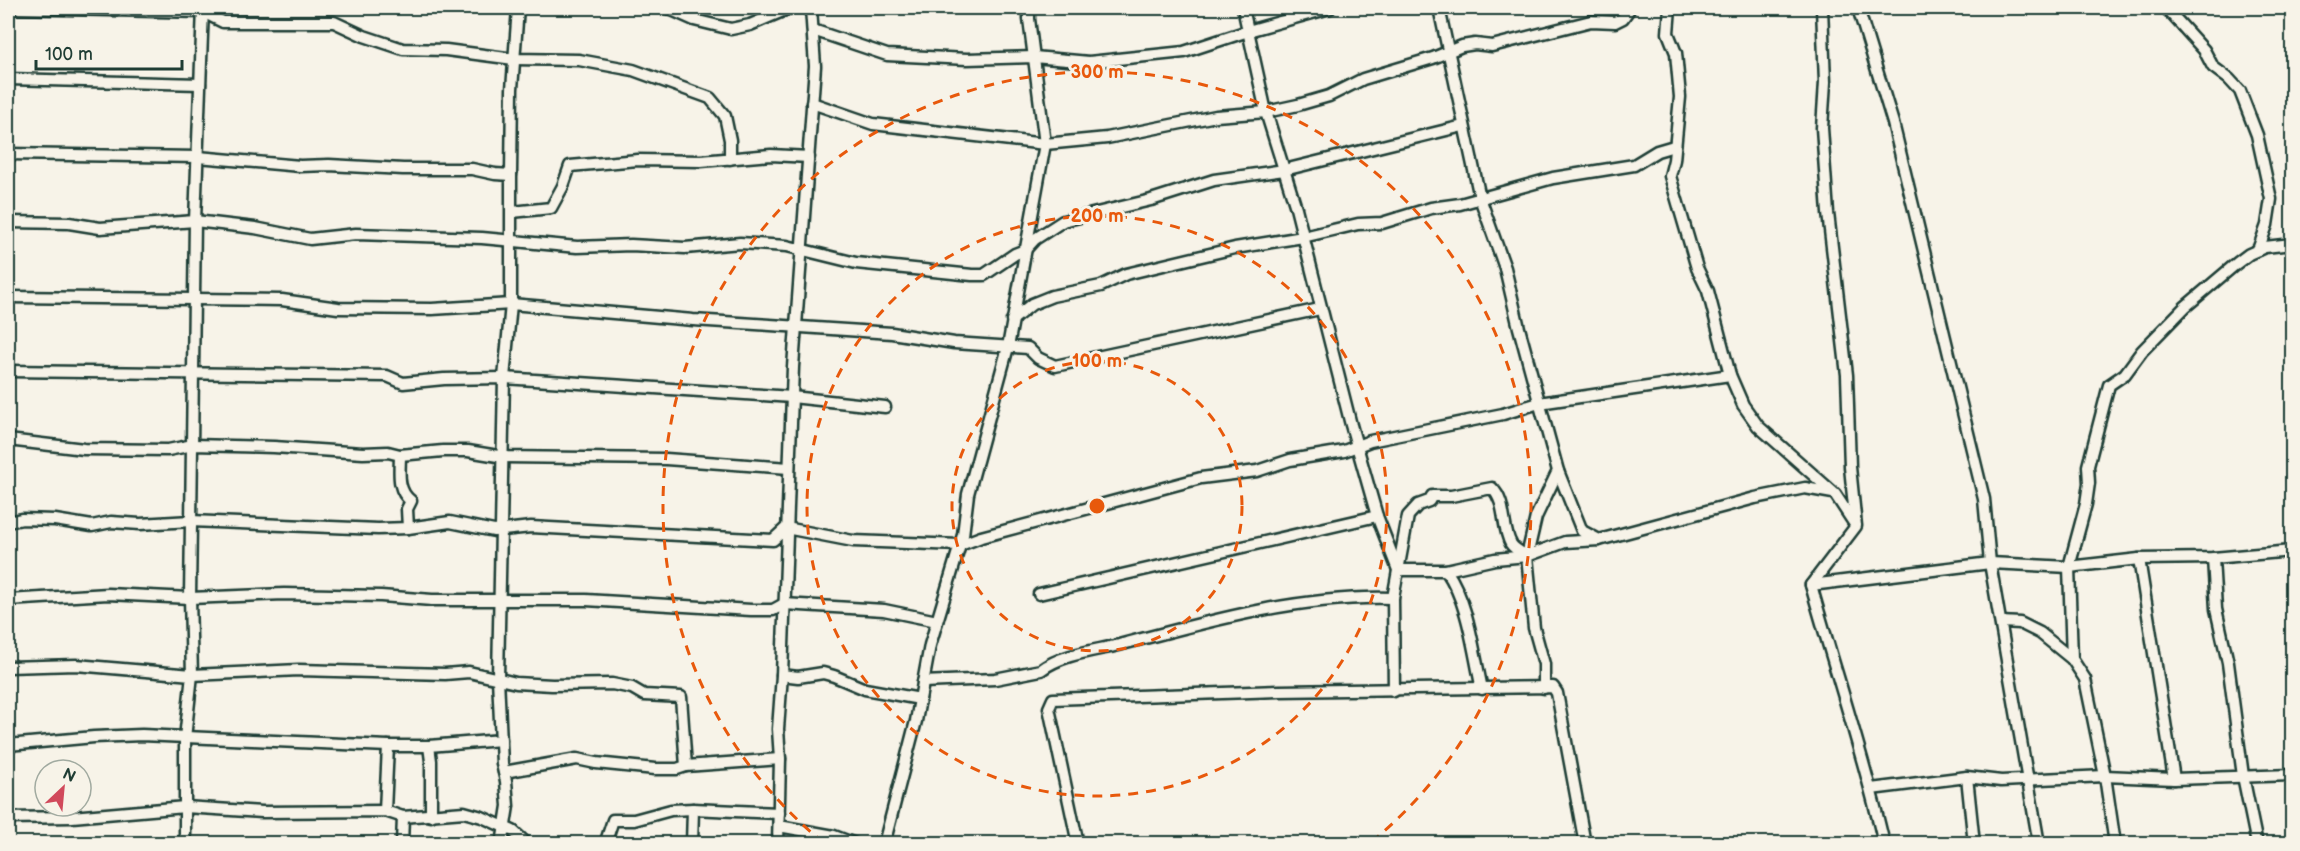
<svg xmlns="http://www.w3.org/2000/svg" width="2300" height="851" viewBox="0 0 2300 851" font-family="'Balsamiq Sans',sans-serif">
<style>
.lines{fill:none;stroke-linecap:round;stroke-linejoin:round}
.minor-casing{stroke:#1f3d34;stroke-width:15}
.minor{stroke:#f7f3e8;stroke-width:10}
.ring{fill:none;stroke:#e8590c;stroke-width:3;stroke-dasharray:10 8}
.centre{fill:#e8590c;stroke:#f7f3e8;stroke-width:3}
.ring-label{font-size:18px;text-anchor:middle;font-weight:bold;fill:#e8590c;stroke:#f7f3e8;stroke-width:6;stroke-linejoin:round;paint-order:stroke}
</style>
<rect width="100%" height="100%" fill="#f7f3e8"/>
<filter id="ink" filterUnits="userSpaceOnUse"><feTurbulence type="fractalNoise" baseFrequency=".0167" numOctaves="2"/><feDisplacementMap in="SourceGraphic" scale="12" xChannelSelector="R" yChannelSelector="G"/><feConvolveMatrix kernelMatrix="1 2 1 2 8 2 1 2 1" color-interpolation-filters="sRGB"/></filter>
<g filter="url(#ink)">
<g class="lines">
<g class="minor-casing">
<g id="minor">
<polyline points="13,8 203,12 223,22 334,22 364,36 403,49 446,50 514,59 579,60 633,70 710,98 725,116 730,140 730,159"/>
<polyline points="667,8 694,20 731,29 750,25 790,8"/>
<path d="M1243 8 1266 112 1296 208 1351 425 1377 516 1398 570H1446C1469 604 1473 650 1482 689"/>
<polyline points="1439,8 1480,198 1505,268 1519,328 1558,471 1536,517 1527,556 1534,628 1544,664 1544,688"/>
<polyline points="1670,8 1668,33 1676,53 1680,97 1674,160 1670,176 1697,268 1708,291 1730,375 1743,405 1758,426 1835,494 1854,523"/>
<path d="M1822 8 1825 82 1822 128 1828 213 1847 375 1850 467 1856 526 1811 585C1835 671 1864 756 1884 844"/>
<polyline points="1858,8 1893,123 1984,499 1990,563 2039,844"/>
<polyline points="2166,8 2204,50 2213,67 2229,79 2240,91 2257,135 2271,199 2267,225 2258,250"/>
<polyline points="813,30 887,55 967,59 1034,57 1089,62 1184,52 1248,31 1330,8"/>
<polyline points="8,79 200,84"/>
<polyline points="812,103 873,124 1045,144 1107,138 1216,116 1266,112 1298,105 1329,96 1363,79 1433,58 1462,46 1475,44 1492,46 1591,21 1615,22 1623,18 1630,8"/>
<polyline points="8,154 198,157 300,166 329,165 403,169 472,169 495,174 511,175 511,304 504,378 498,678 502,764 506,781 508,806 502,844"/>
<polyline points="511,175 512,89 518,8"/>
<polyline points="512,212 551,208 563,186 570,166 638,160 701,161 771,155 809,157"/>
<polyline points="8,222 69,223 100,228 195,221 255,228 310,239 356,234 482,238 577,247 631,245 685,248 740,243 787,246 856,263 972,275 984,275 1015,254 1025,250 1035,239 1063,221 1151,200 1214,180 1284,170 1463,126"/>
<polyline points="8,297 282,300 338,308 432,309 511,304 693,320 892,333 954,343 1028,348 1038,358 1055,366 1320,309"/>
<polyline points="1012,320 1032,304 1052,296 1101,286 1126,274 1235,248 1303,237 1358,224 1382,223 1431,208 1460,204 1553,178 1634,165 1657,151 1674,146"/>
<polyline points="8,371 387,376 403,383 444,379 504,378 792,397 885,407"/>
<polyline points="8,440 84,449 168,450 193,445 274,447 363,453 388,452 400,455 443,451 468,451 504,457 666,459 789,468"/>
<path d="M400 455C400 471 396 490 411 501L407 509 408 528"/>
<polyline points="1558,471 1582,531 1599,540"/>
<polyline points="8,522 22,519 55,520 92,526 111,522 140,524 191,521 378,529 408,528 450,522 494,531 531,527 773,540 786,528 853,541 960,545 981,537 1201,478 1257,471 1290,460 1344,451 1370,441 1503,414 1539,403 1730,375"/>
<polyline points="2213,558 2216,609 2228,663 2243,776 2257,844"/>
<polyline points="2139,559 2174,779"/>
<polyline points="1446,570 1495,559 1527,556 1565,542 1599,540 1755,498 1805,488 1833,493"/>
<polyline points="1811,585 1990,563 2069,567 2139,559 2213,558 2292,551"/>
<polyline points="1039,594 1377,516"/>
<polyline points="8,600 108,594 190,598 284,594 381,596 432,600 586,600 751,610 773,610 784,604 884,610 937,621"/>
<polyline points="2001,622 2020,623 2040,633 2072,659 2085,679 2105,776 2115,844"/>
<polyline points="2072,659 2069,567 2086,504 2089,483 2088,466 2109,385 2125,374 2142,351 2185,307 2237,263 2249,254 2265,247 2292,244"/>
<polyline points="8,667 76,665 192,675 299,670 445,674 469,672 516,683 552,685 612,684 632,688 644,695 681,697 686,766 780,759"/>
<polyline points="782,675 793,367 815,66 811,8"/>
<path d="M923 682 995 679 1041 670C1062 654 1094 651 1119 645 1208 621 1301 595 1393 598"/>
<path d="M1394 691 1393 598 1408 516 1418 505 1429 501 1432 496H1451L1492 488C1507 503 1501 526 1511 544 1514 549 1522 553 1527 556"/>
<polyline points="8,745 94,737 142,735 388,746 429,746 501,740"/>
<polyline points="429,746 431,761 431,816"/>
<polyline points="504,772 577,759 596,763 655,769 677,769 686,766"/>
<polyline points="1967,777 1974,844"/>
<polyline points="1871,789 1967,777 2001,781 2105,776 2174,779 2292,775"/>
<polyline points="385,811 388,746"/>
<polyline points="8,818 72,817 185,807 262,812 385,811 403,817 464,812 482,817 513,831 527,844"/>
<polyline points="779,826 834,836 855,844"/>
<polyline points="185,844 185,738 192,675 190,598 195,221 203,8"/>
<polyline points="402,844 403,817"/>
<polyline points="605,844 613,820 634,820 671,810 693,809 779,813"/>
<polyline points="692,844 693,809"/>
<polyline points="778,844 780,759 778,729 782,675 798,677 823,673 834,676 865,689 920,699"/>
<polyline points="884,844 916,721 930,645 963,535 968,494 1008,347 1045,144 1029,19 1029,8"/>
<polyline points="1078,844 1049,708 1053,699 1279,691 1553,687 1557,693 1585,844"/>
</g>
</g>
<use href="#minor" class="minor"/>
</g>
</g>
<g class="ring">
<circle cx="1097" cy="506" r="145"/>
<circle cx="1097" cy="506" r="290"/>
<path d="M824 843A434 434 0 1 1 1370 843"/>
</g>
<circle cx="1097" cy="506" r="9" class="centre"/>
<g class="ring-label">
<text x="1097" y="78">300 m</text>
<text x="1097" y="222">200 m</text>
<text x="1097" y="367">100 m</text>
</g>
<rect width="2300" height="851" fill="none" stroke="#f7f3e8" stroke-width="30"/>
<rect x="15" y="15" width="2270" height="821" fill="none" stroke="#1f3d34" stroke-width="2" filter="url(#ink)"/>
<g transform="translate(63 788) rotate(26)"><circle r="28" fill="#f7f3e8" stroke="#a1aaa0" stroke-width="1.5"/>
<path d="M0-4.5L10 22L0 15L-10 22Z" fill="#d1495b"/>
<text y="-9" font-size="16" font-weight="bold" text-anchor="middle" fill="#1f3d34">N</text>
</g>
<path d="M36 60v9h146v-9" fill="none" stroke="#1f3d34" stroke-width="3"/>
<text x="45" y="60" font-size="18" fill="#1f3d34" stroke="#f7f3e8" stroke-width="4.5" paint-order="stroke">100 m</text>
</svg>
